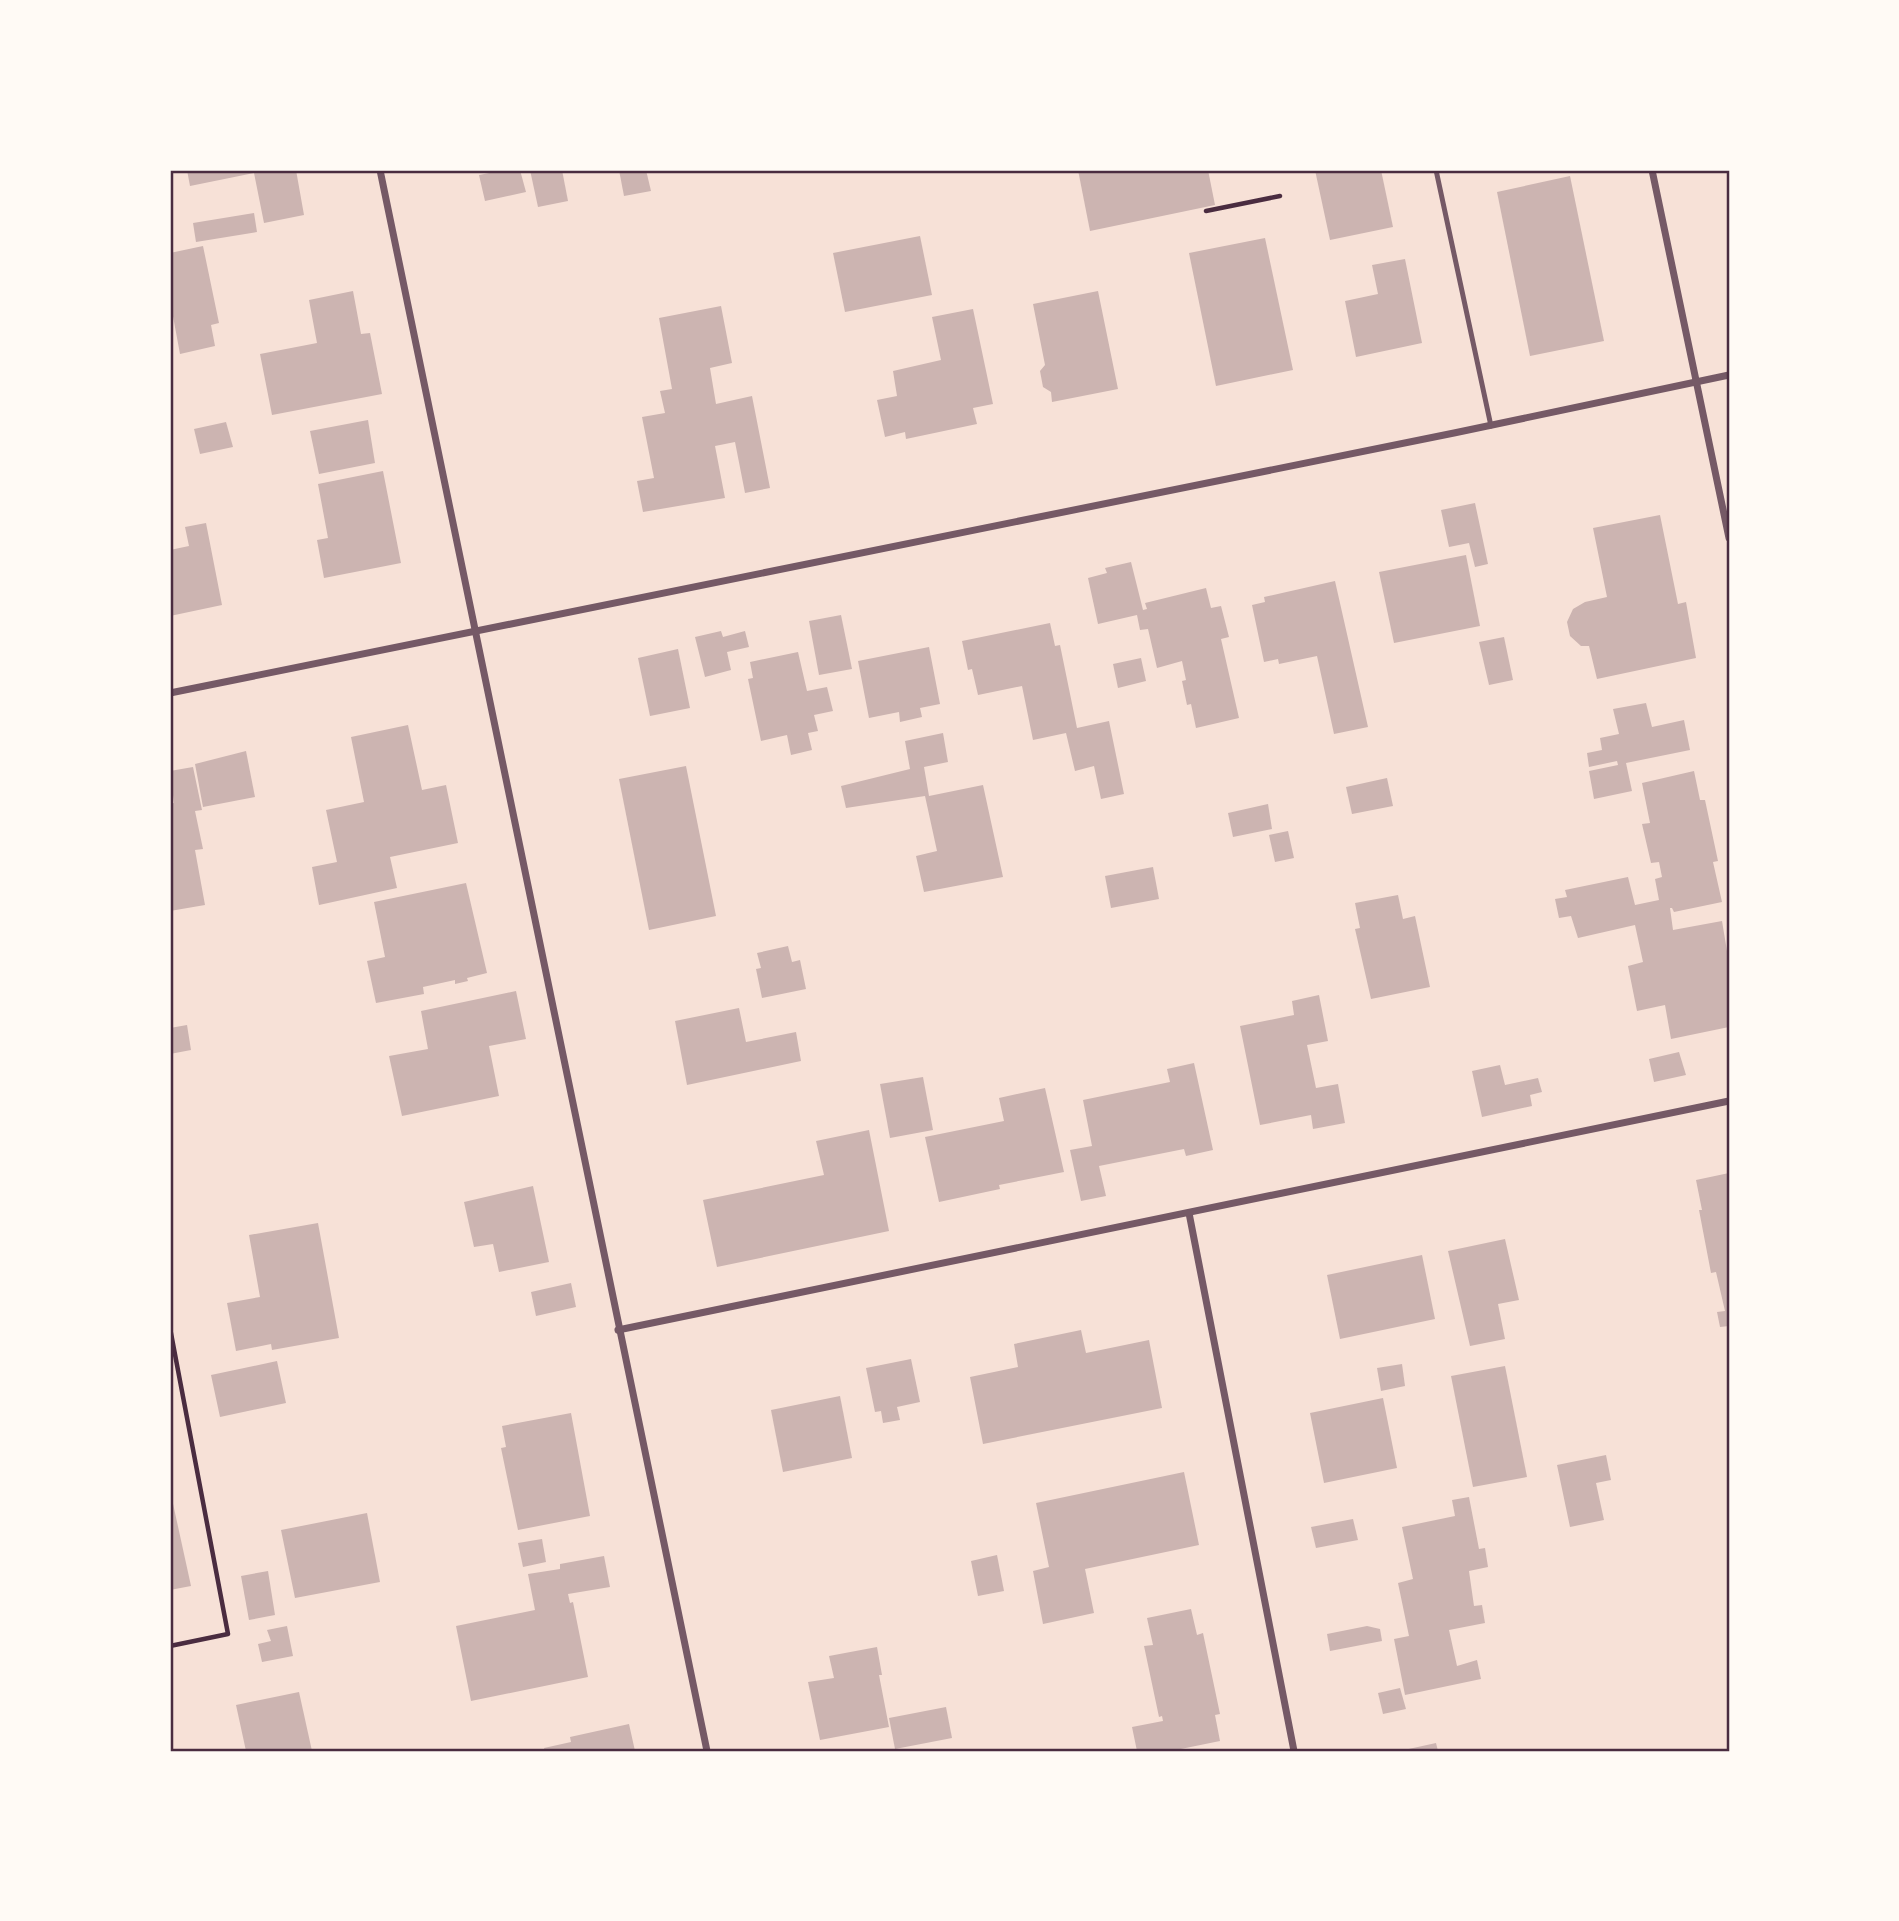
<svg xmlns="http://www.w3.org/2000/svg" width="1899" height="1921" viewBox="0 0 1899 1921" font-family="Quicksand,sans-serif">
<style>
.building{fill:#ccb4b1}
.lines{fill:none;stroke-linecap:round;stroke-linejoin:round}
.path{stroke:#4a2c40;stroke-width:4.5}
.service{stroke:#755966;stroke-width:5}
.minor{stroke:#755966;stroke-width:7}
.neatline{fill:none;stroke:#4a2c40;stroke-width:2.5}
</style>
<rect width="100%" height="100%" fill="#f7e1d7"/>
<g class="building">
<polygon points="187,170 296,170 304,215 264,223 254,173 190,186"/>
<polygon points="505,170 520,170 526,192 485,201 479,175"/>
<polygon points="530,170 562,170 568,201 538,207"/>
<polygon points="619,170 646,170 651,191 624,196"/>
<polygon points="1078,170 1208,170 1215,205 1090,231"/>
<polygon points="1315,170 1381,170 1393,227 1330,240"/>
<polygon points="1570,176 1604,341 1530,356 1497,192"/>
<polygon points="254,213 257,232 196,242 193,223"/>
<polygon points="920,236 932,295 845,312 833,253"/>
<polygon points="1265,238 1293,370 1216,386 1189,253"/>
<polygon points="203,246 219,323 211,325 215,346 180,354 170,300 170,253"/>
<polygon points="1405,259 1422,343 1356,357 1345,301 1378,294 1372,265"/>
<polygon points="353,291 361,334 370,333 382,394 272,415 260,354 317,343 309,300"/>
<polygon points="1098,291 1118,389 1052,402 1051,392 1043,387 1040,371 1045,365 1033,304"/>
<polygon points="721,306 732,363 710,368 716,404 752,396 770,488 745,493 735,442 715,446 725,498 643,512 637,481 654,478 642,417 665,413 660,391 672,389 659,318"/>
<polygon points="973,309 993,404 973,408 977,424 906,439 905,432 885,437 877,400 897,396 893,371 941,360 932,317"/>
<polygon points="368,420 375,463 319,474 310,431"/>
<polygon points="226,422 233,447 200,454 194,429"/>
<polygon points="383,471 401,563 324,578 317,540 328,538 318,484"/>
<polygon points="1475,503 1488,564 1475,567 1469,543 1449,547 1441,510"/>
<polygon points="1660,515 1678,604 1686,602 1696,658 1597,679 1589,646 1581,646 1570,636 1567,622 1573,609 1585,602 1607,597 1593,528"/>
<polygon points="206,523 222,605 170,616 170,550 189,546 185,527"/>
<polygon points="1466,555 1480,626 1394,643 1379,572"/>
<polygon points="1131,562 1143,610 1147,609 1145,603 1206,588 1211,608 1221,606 1229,637 1221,639 1239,718 1196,728 1191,704 1187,705 1182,681 1186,680 1182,661 1157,668 1148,629 1140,630 1137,615 1098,624 1088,578 1107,573 1105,568"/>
<polygon points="1335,581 1368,727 1334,734 1317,656 1279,664 1278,659 1264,662 1252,605 1265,602 1264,597"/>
<polygon points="841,615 852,669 819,675 809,621"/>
<polygon points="1050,623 1055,646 1060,645 1077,728 1109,721 1124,794 1101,799 1094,766 1075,771 1066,733 1033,740 1022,686 978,695 972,669 968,670 962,641"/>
<polygon points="721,631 723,637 745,631 749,647 727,652 731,670 705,677 695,637"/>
<polygon points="1504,637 1513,680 1489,685 1479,642"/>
<polygon points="929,647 940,704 920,708 922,717 900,722 899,712 869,718 858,661"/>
<polygon points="678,649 690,708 650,716 638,658"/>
<polygon points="798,652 807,691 827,687 833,711 814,715 818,731 808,733 812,750 791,755 787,735 761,741 748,679 753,678 750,662"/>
<polygon points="1141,658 1146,681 1118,688 1113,664"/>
<polygon points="1646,703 1652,727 1684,720 1690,750 1626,763 1632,791 1594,799 1589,771 1618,765 1617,761 1589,767 1587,753 1602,750 1600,738 1619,734 1613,709"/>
<polygon points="408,725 422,790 446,785 458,843 390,857 397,888 319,905 312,867 337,862 326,810 364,802 351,737"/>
<polygon points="943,733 948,762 924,767 929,796 983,785 1003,877 924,892 916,856 937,851 925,796 846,808 841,786 910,769 905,741"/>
<polygon points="246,751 255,797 203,807 195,764"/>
<polygon points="686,766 716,916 649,930 619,779"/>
<polygon points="193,767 202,810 195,811 203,849 195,850 205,905 170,911 170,804 174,803 170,771"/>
<polygon points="1694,771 1700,800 1705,800 1718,861 1713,862 1722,902 1674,912 1672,908 1670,908 1673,930 1722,921 1729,963 1729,1027 1671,1039 1665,1005 1637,1011 1628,966 1643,962 1635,925 1578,938 1571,916 1559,918 1555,899 1567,897 1565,890 1628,877 1635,905 1659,900 1655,879 1662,877 1659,862 1651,863 1642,824 1650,823 1642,783"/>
<polygon points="1387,778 1393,806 1352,814 1346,787"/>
<polygon points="1268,804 1272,829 1233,837 1228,813"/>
<polygon points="1288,831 1294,858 1275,862 1269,835"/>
<polygon points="1153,867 1159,899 1111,908 1105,876"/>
<polygon points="466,883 487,973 467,978 468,981 455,984 455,980 423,987 424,994 376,1003 367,961 385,957 374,902"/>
<polygon points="1398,895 1403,919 1415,916 1430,987 1371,999 1355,929 1360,928 1355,903"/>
<polygon points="788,946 792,962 800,960 806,989 762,998 756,969 761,968 757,953"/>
<polygon points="516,991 526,1039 489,1046 499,1096 402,1116 389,1056 428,1049 421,1011"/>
<polygon points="1319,995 1328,1041 1307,1045 1316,1088 1338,1084 1345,1123 1313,1129 1311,1115 1260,1125 1240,1026 1294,1015 1292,1001"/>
<polygon points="739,1008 746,1042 796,1032 801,1061 687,1085 675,1021"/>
<polygon points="187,1025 191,1050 170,1054 170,1028"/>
<polygon points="1679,1052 1686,1075 1654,1082 1649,1059"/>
<polygon points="1194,1063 1213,1150 1186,1156 1184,1149 1099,1166 1106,1196 1081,1201 1070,1150 1092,1146 1083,1100 1170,1082 1167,1069"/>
<polygon points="1500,1065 1505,1085 1538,1078 1542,1092 1530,1095 1532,1106 1482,1117 1472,1071"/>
<polygon points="923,1077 933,1130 890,1138 880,1084"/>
<polygon points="1045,1088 1064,1172 999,1185 1000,1189 939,1202 925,1137 1004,1121 999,1098"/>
<polygon points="869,1130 889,1231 717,1267 703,1200 824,1175 816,1141"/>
<polygon points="1729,1173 1729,1326 1720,1327 1717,1312 1725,1311 1716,1272 1711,1273 1699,1210 1702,1210 1696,1180"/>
<polygon points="533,1186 549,1262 499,1272 493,1244 474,1247 464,1202"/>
<polygon points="318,1223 339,1338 272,1350 271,1344 236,1351 227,1303 260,1297 249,1235"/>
<polygon points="1505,1239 1519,1300 1498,1304 1505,1339 1470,1346 1448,1251"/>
<polygon points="1422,1255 1435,1319 1340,1339 1327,1275"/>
<polygon points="571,1283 576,1307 536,1316 531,1292"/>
<polygon points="1081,1330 1086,1353 1149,1340 1162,1408 983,1444 970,1377 1018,1367 1014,1344"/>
<polygon points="911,1359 920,1402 897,1407 900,1420 883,1423 881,1411 875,1412 866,1368"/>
<polygon points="277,1361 286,1403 220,1417 211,1375"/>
<polygon points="1402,1364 1405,1386 1381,1391 1377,1368"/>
<polygon points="1505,1366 1527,1477 1473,1487 1451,1376"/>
<polygon points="840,1396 852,1458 783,1472 771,1410"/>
<polygon points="1383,1398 1397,1468 1324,1483 1310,1413"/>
<polygon points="571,1413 590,1516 518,1530 501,1448 506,1447 502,1426"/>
<polygon points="1606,1455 1611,1480 1596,1483 1604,1520 1570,1527 1557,1465"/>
<polygon points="1184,1472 1199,1545 1085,1569 1094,1613 1043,1624 1033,1571 1049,1567 1036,1503"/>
<polygon points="170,1490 191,1586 170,1590"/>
<polygon points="1469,1497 1479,1549 1485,1548 1488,1567 1469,1571 1474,1606 1482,1605 1485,1623 1449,1630 1457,1666 1477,1660 1481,1679 1405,1695 1394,1639 1409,1636 1398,1583 1413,1579 1402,1527 1455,1516 1452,1500"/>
<polygon points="367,1513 380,1582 295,1598 281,1530"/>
<polygon points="1353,1519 1358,1540 1316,1548 1311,1527"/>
<polygon points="542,1539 546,1562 523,1567 518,1543"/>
<polygon points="997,1555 1004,1591 978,1596 971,1561"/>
<polygon points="604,1556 610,1587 568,1594 570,1603 573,1602 588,1677 471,1701 456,1626 535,1610 528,1574 560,1569 560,1564"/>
<polygon points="268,1571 275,1615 249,1620 241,1576"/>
<polygon points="1191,1609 1197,1635 1203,1633 1220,1714 1215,1715 1220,1741 1171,1751 1137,1751 1132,1727 1163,1721 1162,1716 1159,1717 1144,1646 1153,1645 1147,1618"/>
<polygon points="287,1626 293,1656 262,1662 258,1644 271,1641 267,1630"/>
<polygon points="1367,1626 1380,1629 1382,1641 1330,1651 1327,1634"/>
<polygon points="877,1647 882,1675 879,1675 889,1727 820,1740 808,1682 834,1678 829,1656"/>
<polygon points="1400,1688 1406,1709 1383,1714 1378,1693"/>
<polygon points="299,1692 312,1751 246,1751 236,1705"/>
<polygon points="946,1707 952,1738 895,1749 889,1718"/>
<polygon points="629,1724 635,1751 545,1751 544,1748 571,1742 570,1737"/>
<polygon points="1436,1743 1438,1751 1404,1751 1404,1750"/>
</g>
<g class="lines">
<g class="path">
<polyline points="1206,211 1280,196"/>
<polyline points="170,1328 228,1634 170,1646"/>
</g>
<polyline class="service" points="1436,170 1491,426"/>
<g class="minor">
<polyline points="380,170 707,1751"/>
<polyline points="1652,170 1729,538"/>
<polyline points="170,693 1454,433 1729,375"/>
<polyline points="1189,1213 1294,1751"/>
<polyline points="618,1330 1729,1101"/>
</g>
</g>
<rect width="1899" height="1921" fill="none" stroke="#fffaf5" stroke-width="343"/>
<rect x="172" y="172" width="1556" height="1578" class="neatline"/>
</svg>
